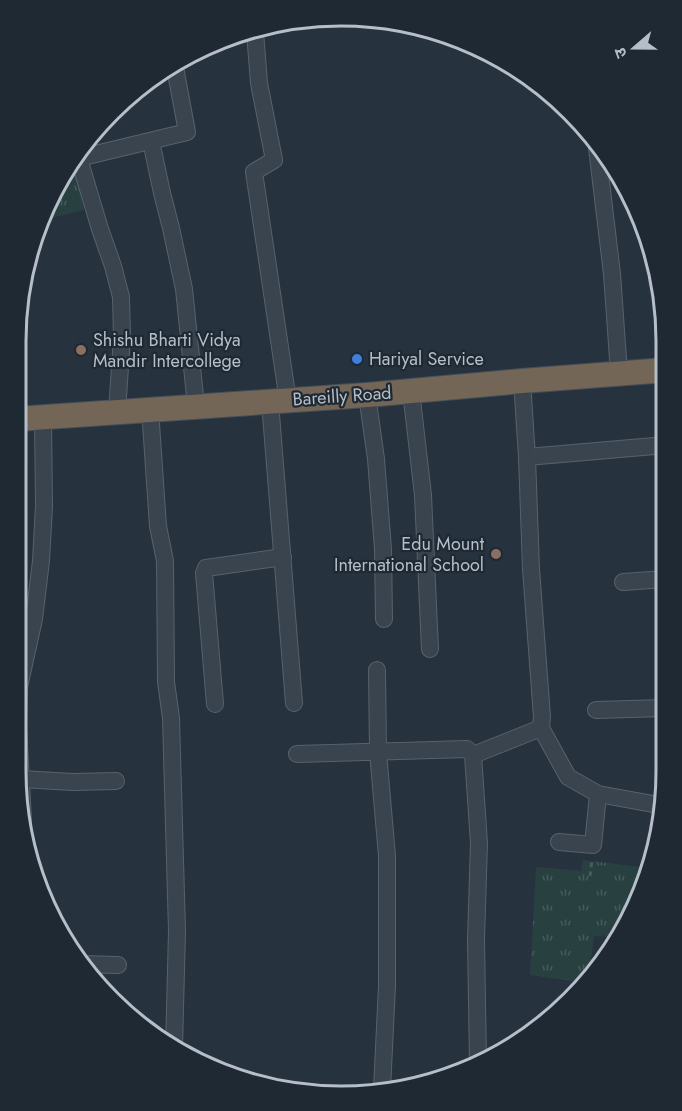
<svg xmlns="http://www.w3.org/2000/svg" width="682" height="1111" viewBox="0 0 682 1111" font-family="Jost,'Noto Sans Devanagari',sans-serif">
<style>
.grass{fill:url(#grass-tufts)}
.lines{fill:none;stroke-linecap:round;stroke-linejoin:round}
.minor-casing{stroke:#58626c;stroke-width:18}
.highway-casing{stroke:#454f59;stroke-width:26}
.path{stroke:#485d5e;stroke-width:3;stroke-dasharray:4.5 4.5;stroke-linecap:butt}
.minor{stroke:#3a444e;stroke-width:16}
.highway{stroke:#746657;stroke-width:24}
.education-dot{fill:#8d6e63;stroke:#1f2933;stroke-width:2}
.shop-dot{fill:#3f7fe0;stroke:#1f2933;stroke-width:2}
.labels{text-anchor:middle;stroke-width:4.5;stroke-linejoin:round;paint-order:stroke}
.poi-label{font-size:18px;fill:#b6bfc9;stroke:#1f2933;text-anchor:start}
.street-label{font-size:18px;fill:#b6bfc9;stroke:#1f2933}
.rim{fill:none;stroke:#b6bfc9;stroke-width:3}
</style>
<defs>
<pattern id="grass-tufts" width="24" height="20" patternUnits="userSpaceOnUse" patternTransform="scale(1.5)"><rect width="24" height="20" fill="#294040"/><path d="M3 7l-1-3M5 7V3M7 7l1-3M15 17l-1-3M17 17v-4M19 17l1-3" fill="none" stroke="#465a5a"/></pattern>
</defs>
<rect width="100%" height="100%" fill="#26323e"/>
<g class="grass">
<polygon points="73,159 84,210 39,221 40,217"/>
<polygon points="583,860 649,868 642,894 618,937 594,936 589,978 585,983 530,975 536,867 581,871"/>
</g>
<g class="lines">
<g class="minor-casing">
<g id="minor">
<polyline points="255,32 259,83 274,160 254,172 288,401"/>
<polyline points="151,141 162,193 171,228 184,289 196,406"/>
<polyline points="597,148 612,274 619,373"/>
<polyline points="77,152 100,229 113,266 121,297 122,337 117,412"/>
<polyline points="79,158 187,132 174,62"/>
<polyline points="522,381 527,457 531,569 542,717 541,728 568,777 598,794 664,806"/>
<polyline points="411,391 423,495 430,649"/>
<polyline points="367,395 376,459 383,549 384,619"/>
<polyline points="270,402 294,703"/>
<polyline points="150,409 158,526 165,561 166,682 171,718 177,931 174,1048"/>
<polyline points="527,457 666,445"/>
<polyline points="623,582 665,579"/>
<polyline points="377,670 378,752 387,856 387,986 382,1089"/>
<polyline points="215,704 204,573 206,568 283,557"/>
<polyline points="596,710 665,708"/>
<polyline points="297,754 467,749 473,755 479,843 476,939 478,1063"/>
<polyline points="473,755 541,728"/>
<polyline points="21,779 73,782 116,781"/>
<polyline points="23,820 18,726 19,687 34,619 41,561 44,506 43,418"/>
<polyline points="559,842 593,845 598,794"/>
<polyline points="80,964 118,965"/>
</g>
</g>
<g class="highway-casing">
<polyline id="highway" points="17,419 367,395 522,381 666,370"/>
</g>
<polyline class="path" points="590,876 592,859"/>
<use href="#minor" class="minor"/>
<use href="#highway" class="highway"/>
</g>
<g class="education-dot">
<circle cx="81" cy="350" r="6"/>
<circle cx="496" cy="554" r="6"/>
</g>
<circle class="shop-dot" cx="357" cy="359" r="6"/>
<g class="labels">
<g class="poi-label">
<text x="93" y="346">Shishu Bharti Vidya<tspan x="93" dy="21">Mandir Intercollege</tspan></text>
<text x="369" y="365">Hariyal Service</text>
<text x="484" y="550" text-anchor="end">Edu Mount<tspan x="484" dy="21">International School</tspan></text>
</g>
<g class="street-label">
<text transform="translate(342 396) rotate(-4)" y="6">Bareilly Road</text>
</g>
</g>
<path d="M0 0H682V1111H0ZM341 26H341A315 315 0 0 1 656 341V771A315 315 0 0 1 341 1086H341A315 315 0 0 1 26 771V341A315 315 0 0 1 341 26Z" fill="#1f2933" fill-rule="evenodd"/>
<path class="rim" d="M341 26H341A315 315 0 0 1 656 341V771A315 315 0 0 1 341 1086H341A315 315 0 0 1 26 771V341A315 315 0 0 1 341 26Z"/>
<g transform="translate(634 48) rotate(250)" stroke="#1f2933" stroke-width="4.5" paint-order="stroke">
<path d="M0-4.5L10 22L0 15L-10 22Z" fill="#b6bfc9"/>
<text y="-9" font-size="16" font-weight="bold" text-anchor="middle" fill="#b6bfc9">उ</text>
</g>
</svg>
